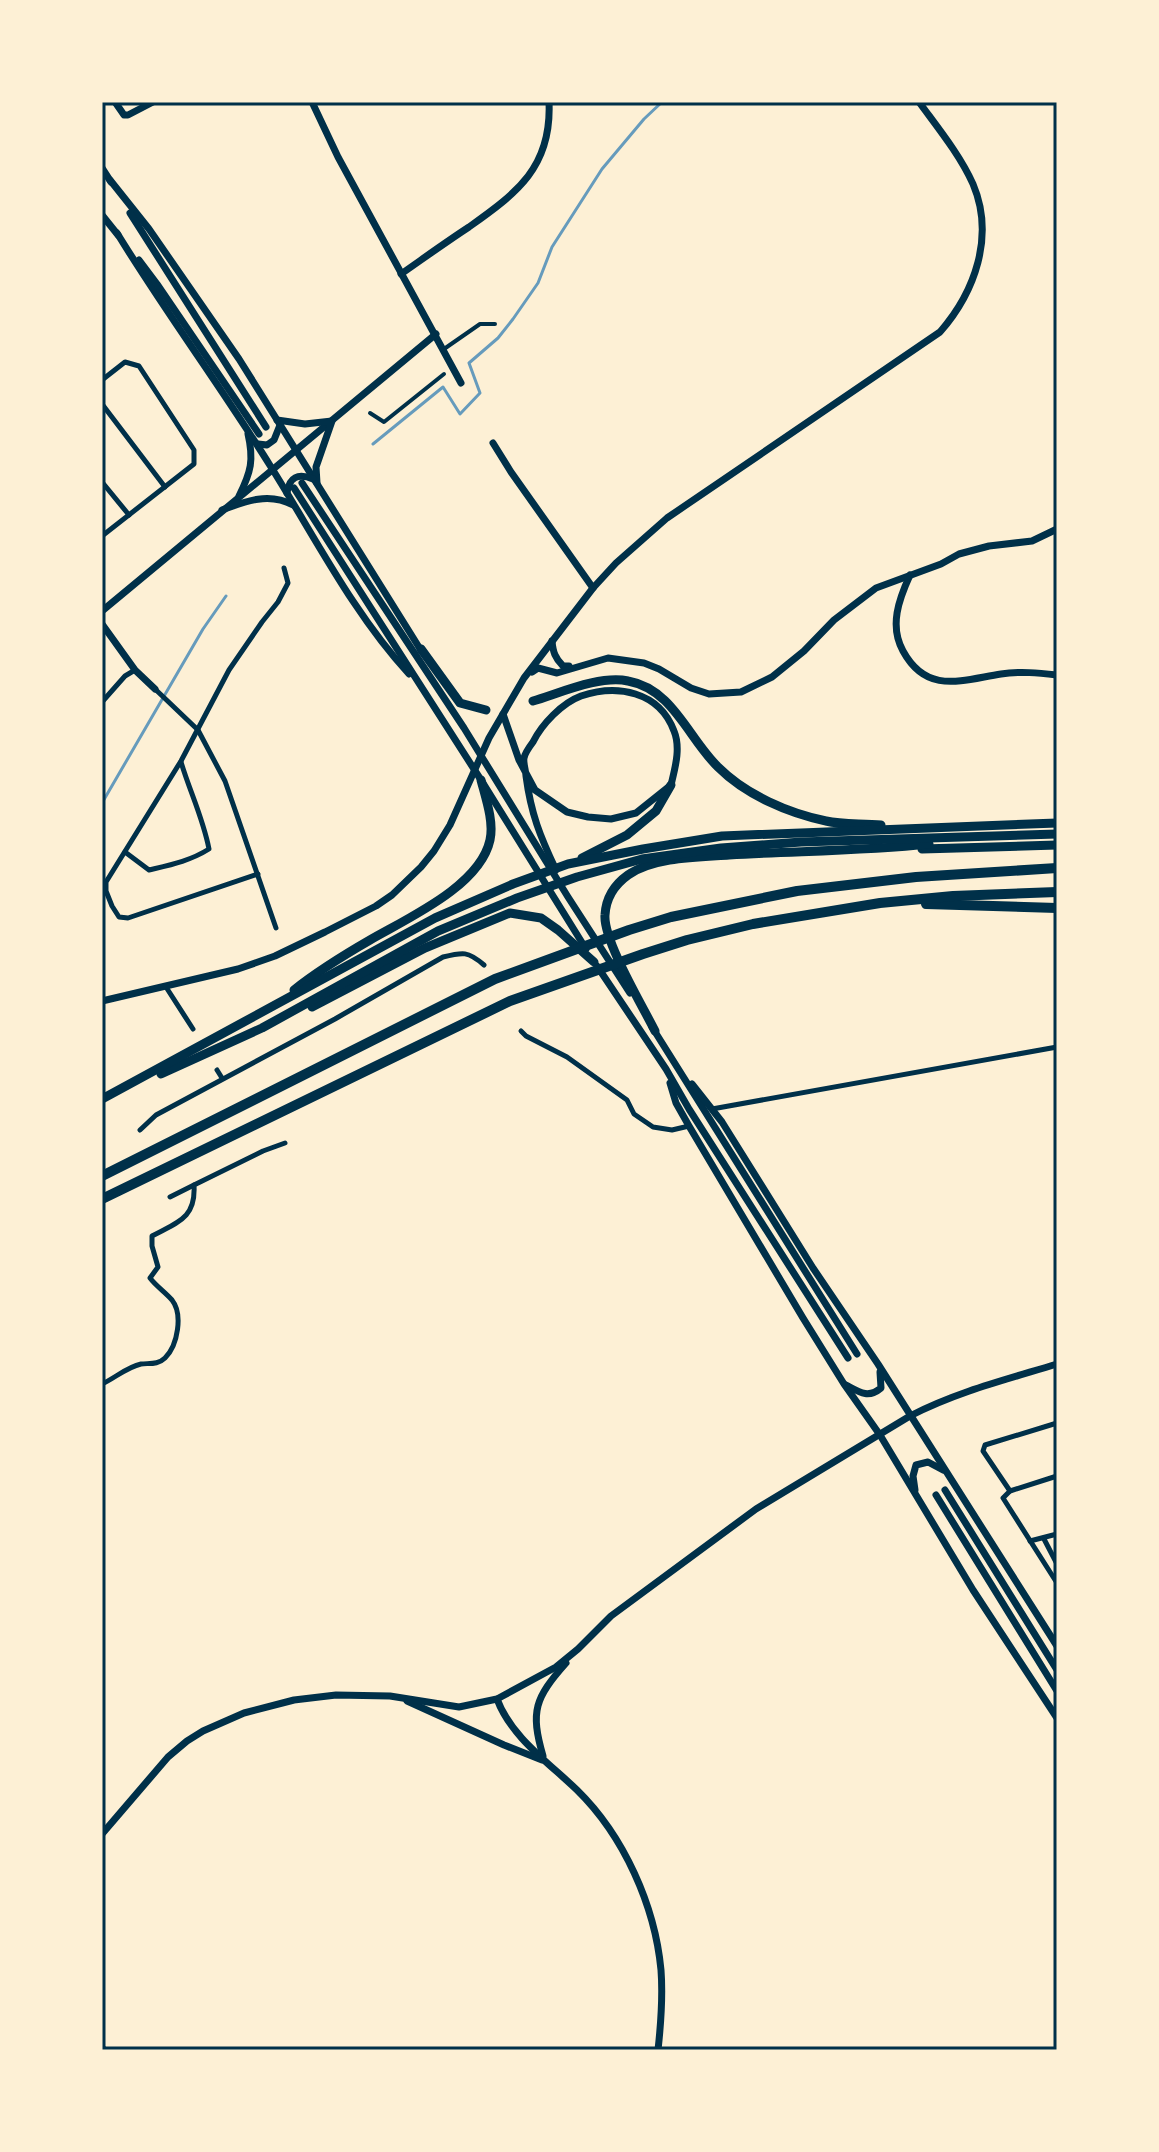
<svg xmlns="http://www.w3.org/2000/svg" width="1159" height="2152" viewBox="0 0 1159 2152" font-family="'Titillium Web',sans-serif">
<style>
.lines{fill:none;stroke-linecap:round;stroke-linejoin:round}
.stream{stroke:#669bbc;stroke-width:3}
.pedestrian{stroke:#003049;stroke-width:4}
.minor{stroke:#003049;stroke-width:5}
.tertiary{stroke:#003049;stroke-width:7}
.secondary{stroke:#003049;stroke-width:7}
.trunk{stroke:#003049;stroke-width:9}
.motorway{stroke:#003049;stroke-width:10}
.neatline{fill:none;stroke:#003049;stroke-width:3}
</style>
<rect width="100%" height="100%" fill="#fdf0d5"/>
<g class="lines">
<g class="stream">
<polyline points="373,444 443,387 460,414 480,393 469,363 498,338 513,319 538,283 552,247 602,169 644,119 662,102"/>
<polyline points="102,803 203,629 226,596"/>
</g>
<g class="pedestrian">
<polyline points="444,349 480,324 495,324"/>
<polyline points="370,413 384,422 444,374"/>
</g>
<g class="minor">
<polyline points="102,380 125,362 139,366 194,450 194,464 102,536"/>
<polyline points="102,404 165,487"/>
<polyline points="102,482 129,515"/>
<polyline points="155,689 198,730 225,781 276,928"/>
<polyline points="102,702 125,676 135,670"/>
<path d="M125 852 149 870C170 865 190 861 209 849 203 818 190 792 181 762"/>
<polyline points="258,874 128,918 119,917 112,906 106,891 106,882 181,761 229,670 262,622 278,602 288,583 284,568"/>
<polyline points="166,987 193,1029"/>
<polyline points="521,1031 526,1036 567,1057 627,1100 634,1114 653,1127 672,1130 689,1126"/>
<polyline points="217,1070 222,1078"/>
<polyline points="712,1109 1057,1047"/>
<path d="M140 1130 156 1115 335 1019 443 957C463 952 468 951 484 965"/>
<polyline points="170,1197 194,1185"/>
<path d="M102 1384C115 1378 127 1367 141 1364 149 1363 158 1365 165 1358 178 1345 183 1314 172 1300 165 1292 156 1286 150 1278L158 1267 152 1246V1236C178 1222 196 1218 194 1185L263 1151 285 1143"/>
<polyline points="1057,1476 1010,1491 1003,1498 1057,1583"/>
<polyline points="1010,1491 983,1451 985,1445 1057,1423"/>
<polyline points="1044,1539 1057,1564"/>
<polyline points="1030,1541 1057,1534"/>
</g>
<g class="tertiary">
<polyline points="115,102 124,115 128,115 153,102"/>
<polyline points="312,102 338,157 461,383"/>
<path d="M401 274C424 258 446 242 469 227 517 193 552 167 549 102"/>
<polyline points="493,443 511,472 593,588"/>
<path d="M910 575C899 599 889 626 903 651 927 695 962 680 1001 674 1020 671 1039 673 1057 675"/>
<polyline points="102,611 436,334"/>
<polyline points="102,624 135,670 155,689"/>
<path d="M552 641C553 652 555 658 563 666H569"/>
<polyline points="532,672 538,668 557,673 608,658 644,663 659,669 691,688 709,694 741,692 772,677 804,651 834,620 876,588 941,564 959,554 989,546 1032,541 1057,529"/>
<path d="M102 1001 238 969 275 956 325 932 376 906 392 895 421 867 434 851 450 825 489 738 524 678 593 588 616 563 667 518 940 332C975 292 995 236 973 184 960 155 938 128 919 102"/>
<path d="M497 1699C511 1737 549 1763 577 1790 624 1836 655 1906 661 1970 663 1997 661 2023 658 2050"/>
<polyline points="407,1701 504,1745 542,1760"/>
<path d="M543 1756C530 1711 535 1698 566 1663"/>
<path d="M102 1834 168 1757 187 1741 203 1731 244 1713 294 1700 336 1695 390 1696 459 1707 497 1699 556 1667 578 1649 611 1616 756 1509 910 1416C956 1392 1008 1379 1057 1364"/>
<polyline points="102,2048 104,2050"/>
</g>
<g class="secondary">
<polyline points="102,168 111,182"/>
<polyline points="110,180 149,229 239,359 422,652"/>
<polyline points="130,213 266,427"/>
<polyline points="102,215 118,235"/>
<path d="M117 233C166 313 222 388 271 467 315 537 353 613 409 674"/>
<polyline points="139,260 157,284 259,434"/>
<polyline points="277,420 305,424 332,421 316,467 317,483"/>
<polyline points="258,444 267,445 274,440 280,425"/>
<polyline points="302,483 464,728 568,897 630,993"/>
<polyline points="294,488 481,780 586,949"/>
<path d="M287 493C289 477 298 473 313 479"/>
<path d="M239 496C251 472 254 460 248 434"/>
<path d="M222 510C246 501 269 492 293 505"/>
<path d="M503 714 519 760 535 790 567 812 588 817 611 819 636 813 671 785C675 768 681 748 674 731 659 691 617 684 581 696 562 703 542 724 533 742 530 746 525 753 524 758 523 763 526 771 526 776 531 814 540 836 556 870"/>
<polyline points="597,966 666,1069 689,1109 848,1358"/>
<polyline points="652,1027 857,1354"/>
<polyline points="670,1083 676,1103 689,1126 803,1318 844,1384 880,1435 973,1590 1057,1718"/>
<polyline points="692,1084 722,1122 813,1268 878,1364 1057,1646"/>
<path d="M846 1385C859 1392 868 1399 881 1388L880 1372"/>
<polyline points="915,1490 913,1476 916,1465 928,1462 943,1470"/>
<polyline points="945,1490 1057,1670"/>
<polyline points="936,1495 1057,1691"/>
</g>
<g class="trunk">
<polyline points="421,649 460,703 486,710"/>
<path d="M533 701C560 693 600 675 628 681 673 689 688 738 718 767 746 795 788 813 826 821 843 825 863 823 881 825"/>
<polyline points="922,849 1057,845"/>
<polyline points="582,858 627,835 656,811 671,785"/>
<path d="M294 990C318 971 344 955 370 940 408 918 480 886 490 840 494 822 486 799 481 780"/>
<polyline points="312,1007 425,948 510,913 541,918 558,930 594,962"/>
<path d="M655 1031C642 1005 603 940 605 915 606 897 614 885 628 875 653 857 699 857 729 855 796 851 863 851 929 844"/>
<polyline points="161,1074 262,1028 438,931 517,898 577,877 642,859 721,848 801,842 1057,834"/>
<polyline points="102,1099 435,918 513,884 568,864 643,849 722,836 1057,823"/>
</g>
<g class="motorway">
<polyline points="926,904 1057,908"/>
<polyline points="102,1176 495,979 629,930 671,917 797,891 916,877 1057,868"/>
<polyline points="102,1199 510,1001 643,954 687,940 753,924 880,903 953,896 1057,892"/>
</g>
</g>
<rect width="1159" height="2152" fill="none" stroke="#fdf0d5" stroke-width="208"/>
<rect x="104" y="104" width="951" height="1944" class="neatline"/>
</svg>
